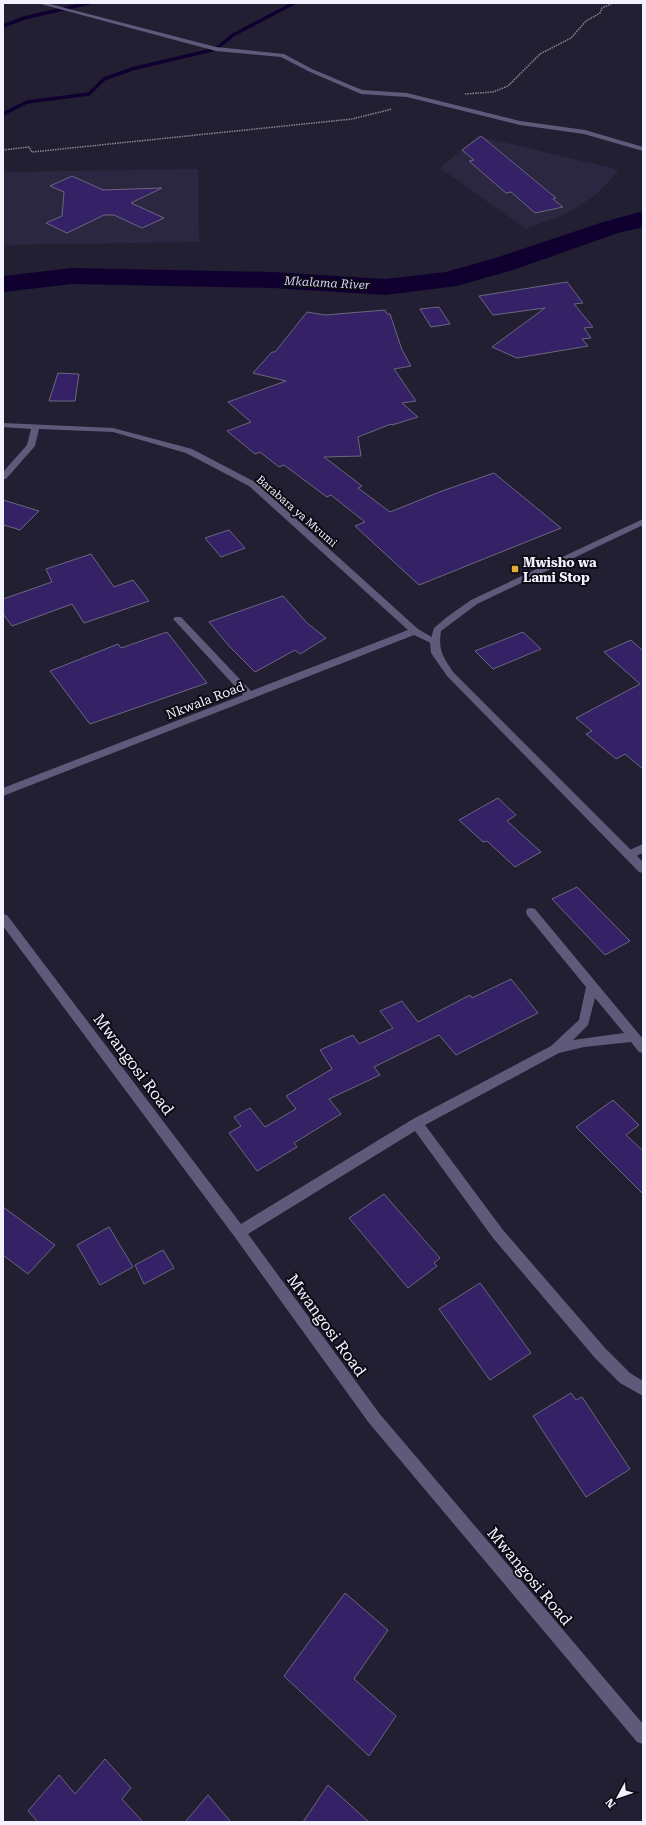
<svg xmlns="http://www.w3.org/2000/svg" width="646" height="1825" viewBox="0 0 646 1825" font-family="'Roboto Serif',serif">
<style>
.built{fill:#2c2741}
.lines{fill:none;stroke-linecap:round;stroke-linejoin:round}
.stream{stroke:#100030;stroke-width:3.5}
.river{fill:#100030;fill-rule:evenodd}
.building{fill:#342166;stroke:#6a677e}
.path{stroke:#888696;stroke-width:1.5;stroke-dasharray:1.5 1;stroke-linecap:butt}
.minor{fill:#5f5a7a;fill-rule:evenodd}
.tertiary{fill:#5f5a7a;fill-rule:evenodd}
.poi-dot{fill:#e6ad36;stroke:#0c0a13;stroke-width:1.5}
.labels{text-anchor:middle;stroke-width:4;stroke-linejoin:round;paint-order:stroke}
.far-street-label{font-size:11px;fill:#f2f1fe;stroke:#0c0a13}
.far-water-label{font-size:12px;font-style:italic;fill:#d6d0fb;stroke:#0c0a13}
.poi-label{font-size:13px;font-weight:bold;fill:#f2f1fe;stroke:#0c0a13;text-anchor:start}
.street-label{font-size:13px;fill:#f2f1fe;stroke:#0c0a13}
.near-street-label{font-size:16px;fill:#f2f1fe;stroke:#0c0a13}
</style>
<rect width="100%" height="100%" fill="#221f33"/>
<g class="built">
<polygon points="478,136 619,170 597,194 568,213 526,229 440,168"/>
<polygon points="198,169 199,242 3,245 3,172"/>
</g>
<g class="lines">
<g class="stream">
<polyline points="3,26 24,18 89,3"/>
<polyline points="3,114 27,102 89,94 104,79 132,69 216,49 233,35 294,3"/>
</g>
<polygon class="river" points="643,211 643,227 618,233 513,270 457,286 385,295 273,288 73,284 3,292 3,276 73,268 273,272 385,279 446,272 495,258 600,223"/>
</g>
<g class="building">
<polygon points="481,136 556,198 553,199 563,207 535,213 511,192 506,193 469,161 474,160 462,150"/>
<polygon points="72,176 103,190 162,188 131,203 164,218 142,228 114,215 104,215 67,233 46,223 62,216 64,192 50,186"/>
<polygon points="567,282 583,303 574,304 593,327 584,328 591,338 582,339 588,346 517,358 492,347 545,308 493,315 479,296"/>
<polygon points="439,307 450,324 431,327 420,309"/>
<polygon points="385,310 387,314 390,314 402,350 411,366 394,369 416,401 402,403 418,417 392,425 391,424 358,437 361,456 324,457 362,486 358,488 390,512 442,491 494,473 561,528 419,585 355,526 365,522 331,495 327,497 284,465 279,467 260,452 255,454 227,431 251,422 228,402 286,381 253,373 272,352 275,352 307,312 325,315"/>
<polygon points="58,373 79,374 75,401 49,401"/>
<polygon points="3,500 39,511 20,530 14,528 3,525"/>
<polygon points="229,530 245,548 221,557 205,538"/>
<polygon points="91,554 114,587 133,580 149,601 84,623 72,604 12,626 3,614 3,599 52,582 46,569"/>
<polygon points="283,596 307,623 326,638 300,654 295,650 255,672 229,646 209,622"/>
<polygon points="167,632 207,683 90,724 50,671 118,644 121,648"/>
<polygon points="523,632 541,649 493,669 475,651"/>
<polygon points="631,640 643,651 643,769 625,754 616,759 586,734 592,731 576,718 640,684 604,652"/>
<polygon points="498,798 516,815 507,821 541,852 515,867 487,841 483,842 459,820"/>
<polygon points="577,887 630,941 605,955 552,899"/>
<polygon points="511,979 538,1013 456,1055 439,1035 374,1067 380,1075 329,1099 341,1114 294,1143 297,1147 257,1171 229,1133 241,1126 234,1117 250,1108 265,1127 296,1109 286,1096 332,1069 320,1050 353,1035 359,1044 393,1028 380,1011 402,1001 418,1022 470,995 472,998"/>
<polygon points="613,1100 639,1125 626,1135 643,1151 643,1194 576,1127"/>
<polygon points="384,1194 440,1258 434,1263 437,1266 408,1288 349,1218"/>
<polygon points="3,1207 55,1245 28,1274 3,1255"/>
<polygon points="109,1227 133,1267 100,1285 77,1245"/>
<polygon points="163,1250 174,1268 144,1284 135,1265"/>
<polygon points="480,1283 531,1353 490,1380 439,1309"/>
<polygon points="571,1393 576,1400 582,1397 630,1469 586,1497 533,1416"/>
<polygon points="345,1593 388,1630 354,1679 396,1716 369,1756 284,1676"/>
<polygon points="105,1759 131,1788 122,1799 143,1822 38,1822 28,1811 59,1775 75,1794"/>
<polygon points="328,1785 369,1822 303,1822"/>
<polygon points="208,1795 231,1822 185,1822"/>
</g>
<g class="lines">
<g class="path">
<polyline points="465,94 493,92 508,86 540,54 571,38 586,21 600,13 602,8 613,3"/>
<polyline points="3,150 29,147 32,152 352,119 392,109"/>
</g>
<g class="minor">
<polygon points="37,3 46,3 216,47 284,54 312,69 362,90 407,93 520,121 585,130 643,147 643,151 584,134 520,125 407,97 361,94 308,71 281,57 216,51"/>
<polygon points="3,423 113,428 192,449 255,482 418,629 440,642 435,645 414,635 3,796 3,788 243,695 175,621 173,619 175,617 181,617 251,691 408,630 249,486 186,453 113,432 39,429 35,446 6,479 3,479 3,472 27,445 31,429 3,427"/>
<polygon points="643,844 643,853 629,859 625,858 624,855 625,852"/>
<path d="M531 908 535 909 643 1039V1053L639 1052 631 1042 584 1047 559 1053 425 1125 503 1230 605 1348 630 1373 643 1381V1396L620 1383 595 1358 493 1238 415 1131 248 1234 379 1413 643 1724V1744L637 1742 369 1423 234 1236 3 926V914L7 915 241 1224 413 1119 551 1046 579 1020 586 987 527 915 526 912 527 909ZM595 998 624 1033 573 1040 588 1025Z"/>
</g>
<path class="tertiary" d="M643 519V525L477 604 441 631C438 651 443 656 453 672L643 862V873L639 872 447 676 431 653 430 642 434 628 447 617 471 600Z"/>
</g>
<rect class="poi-dot" x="511" y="565" width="8" height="8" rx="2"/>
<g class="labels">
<g class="far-street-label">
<text transform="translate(297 511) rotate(41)" y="4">Barabara ya Mvumi</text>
</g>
<g class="far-water-label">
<text transform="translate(327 283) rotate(3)" y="4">Mkalama River</text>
</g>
<g class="poi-label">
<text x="523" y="567">Mwisho wa<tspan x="523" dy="15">Lami Stop</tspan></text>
</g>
<g class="street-label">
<text transform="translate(205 700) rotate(-21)" y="5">Nkwala Road</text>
</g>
<g class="near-street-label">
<text transform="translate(134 1064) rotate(53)" y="6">Mwangosi Road</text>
<text transform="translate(327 1325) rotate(54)" y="6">Mwangosi Road</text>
<text transform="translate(530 1576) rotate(50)" y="6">Mwangosi Road</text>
</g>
</g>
<rect width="646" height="1825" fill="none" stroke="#f2f1fe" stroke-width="8"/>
<g transform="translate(618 1797) rotate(230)" stroke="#0c0a13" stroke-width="3" paint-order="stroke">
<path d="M0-3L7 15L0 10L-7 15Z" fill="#f2f1fe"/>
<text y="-6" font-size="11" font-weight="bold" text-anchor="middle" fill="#f2f1fe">N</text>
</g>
</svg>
